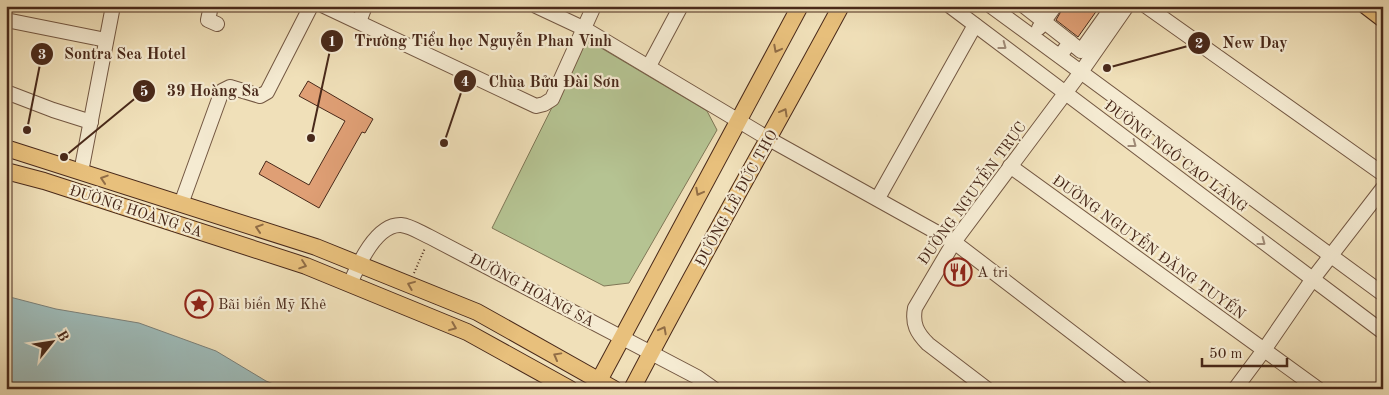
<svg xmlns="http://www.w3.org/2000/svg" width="1389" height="395" viewBox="0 0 1389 395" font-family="'Old Standard TT',serif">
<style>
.green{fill:#b5c392;stroke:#7f7656}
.water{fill:#9ebbb9;stroke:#7c8179}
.building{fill:#df9f75;stroke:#49291a}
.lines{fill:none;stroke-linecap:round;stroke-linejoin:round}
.minor-casing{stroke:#735742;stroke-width:16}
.major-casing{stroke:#49291a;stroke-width:18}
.path{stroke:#49291a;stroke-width:2;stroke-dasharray:1 2.5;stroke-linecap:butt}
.minor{stroke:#f5ebd2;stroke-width:14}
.major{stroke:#e8c07c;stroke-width:16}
.oneway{stroke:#9f8a76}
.oneway2{stroke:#916d46}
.labels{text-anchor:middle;stroke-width:4.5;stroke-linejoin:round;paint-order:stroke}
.street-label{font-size:15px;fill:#49291a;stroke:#f5ebd2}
.poi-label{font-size:15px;fill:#49291a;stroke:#f5ebd2;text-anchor:start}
.leader{fill:none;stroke:#49291a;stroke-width:2}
.callout-dot{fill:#49291a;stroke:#f5ebd2;stroke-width:2}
.mark-label{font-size:15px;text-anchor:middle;font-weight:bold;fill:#fff}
.callout-label{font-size:16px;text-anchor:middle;font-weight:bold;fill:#49291a;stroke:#f5ebd2;stroke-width:4.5;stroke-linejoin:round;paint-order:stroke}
</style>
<rect width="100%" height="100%" fill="#f0e0b9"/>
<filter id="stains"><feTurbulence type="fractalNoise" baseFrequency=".004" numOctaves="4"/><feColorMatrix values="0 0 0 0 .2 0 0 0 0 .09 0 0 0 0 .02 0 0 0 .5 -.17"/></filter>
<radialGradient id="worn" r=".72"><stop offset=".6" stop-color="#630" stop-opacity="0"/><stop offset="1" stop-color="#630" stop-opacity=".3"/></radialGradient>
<polygon class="green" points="586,39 707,111 717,130 629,283 604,286 492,228"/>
<polygon class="water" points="6,296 56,309 139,323 216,351 266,381 285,389 6,389"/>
<g class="building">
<polygon points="1064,6 1100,6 1078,37 1056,20"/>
<polygon points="308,81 373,119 365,133 362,132 319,208 259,174 266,161 309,185 345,121 299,96"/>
</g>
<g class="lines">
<g class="minor-casing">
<g id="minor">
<polyline points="211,6 208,20 217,24"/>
<polyline points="324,6 536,106 544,104 552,99 594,6"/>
<polyline points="536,6 585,29 769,139 954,242 1146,389"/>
<polyline points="950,6 1383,332"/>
<polyline points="991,6 1383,294"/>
<polyline points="1024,6 1070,42"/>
<polyline points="1146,6 1383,174"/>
<polyline points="6,20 106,40"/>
<polyline points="359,22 365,6"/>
<polyline points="1039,28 1055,6"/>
<polyline points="1060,56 1070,42 1081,51 1113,6"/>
<polyline points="649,66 681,6"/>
<polyline points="6,92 53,110 91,122"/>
<polyline points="1010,166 1318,389"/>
<polyline points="81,172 113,6"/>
<polyline points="878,198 975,25"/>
<polyline points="181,204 222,91 230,87 260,96 267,92 311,6"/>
<path d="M350 284C358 265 376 224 401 225 411 226 421 233 430 237L697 377 714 389"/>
<path d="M987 389 928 344C917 333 912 324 915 308L954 242 1081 72 1127 6"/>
<polyline points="1235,389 1264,350 1312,280 1383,188"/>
</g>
</g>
<g class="major-casing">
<g id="major">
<polyline points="1366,6 1383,19"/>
<polyline points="6,148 316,247 477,312 614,389"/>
<polyline points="6,171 44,181 306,266 467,332 570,389"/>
<polyline points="595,388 800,6"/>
<path d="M632 389C699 260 772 134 841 6"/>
</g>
</g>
<polyline class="path" points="414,273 425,248"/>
<use href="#minor" class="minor"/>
<use href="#major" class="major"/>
</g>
<defs><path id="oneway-chevron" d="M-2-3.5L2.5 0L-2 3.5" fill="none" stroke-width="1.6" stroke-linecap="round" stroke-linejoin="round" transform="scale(1.25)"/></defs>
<g class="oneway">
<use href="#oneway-chevron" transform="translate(1003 46) rotate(37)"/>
<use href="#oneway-chevron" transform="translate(1133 144) rotate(37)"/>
<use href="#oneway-chevron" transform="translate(1262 242) rotate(37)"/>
</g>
<g class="oneway2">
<use href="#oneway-chevron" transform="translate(777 49) rotate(118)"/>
<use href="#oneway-chevron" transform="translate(784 112) rotate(-61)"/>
<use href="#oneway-chevron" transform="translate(104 179) rotate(-162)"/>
<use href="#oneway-chevron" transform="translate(699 192) rotate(118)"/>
<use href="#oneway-chevron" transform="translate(259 228) rotate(-162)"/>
<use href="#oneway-chevron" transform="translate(303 265) rotate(19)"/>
<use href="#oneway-chevron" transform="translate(411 285) rotate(-158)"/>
<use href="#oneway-chevron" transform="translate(453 327) rotate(22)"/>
<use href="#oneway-chevron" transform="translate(663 330) rotate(-62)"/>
<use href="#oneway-chevron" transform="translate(557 356) rotate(-151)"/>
</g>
<defs>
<g id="restaurant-ring" transform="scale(1.4375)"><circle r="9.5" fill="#f5ebd2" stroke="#8f2418" stroke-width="1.5"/><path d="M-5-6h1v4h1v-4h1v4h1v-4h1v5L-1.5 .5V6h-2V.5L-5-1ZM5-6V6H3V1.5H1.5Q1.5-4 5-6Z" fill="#8f2418"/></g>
<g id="sight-ring" transform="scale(1.4375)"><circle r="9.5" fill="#f5ebd2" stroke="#8f2418" stroke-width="1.5"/><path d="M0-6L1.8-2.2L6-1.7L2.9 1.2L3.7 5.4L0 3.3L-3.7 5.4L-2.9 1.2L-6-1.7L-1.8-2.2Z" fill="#8f2418"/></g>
</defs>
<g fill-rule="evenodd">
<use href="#restaurant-ring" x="958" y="272"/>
<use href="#sight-ring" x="199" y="304"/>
</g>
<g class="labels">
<g class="street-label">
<text transform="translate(1176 156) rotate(37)" y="5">ĐƯỜNG NGÔ CAO LÃNG</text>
<text transform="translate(972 193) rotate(-54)" y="5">ĐƯỜNG NGUYỄN TRỰC</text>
<text transform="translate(736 198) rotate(-61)" y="5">ĐƯỜNG LÊ ĐỨC THỌ</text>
<text transform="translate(136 211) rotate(18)" y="5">ĐƯỜNG HOÀNG SA</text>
<text transform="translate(1149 247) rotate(36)" y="5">ĐƯỜNG NGUYỄN ĐĂNG TUYẾN</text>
<text transform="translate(532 290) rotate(28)" y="5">ĐƯỜNG HOÀNG SA</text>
</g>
<g class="poi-label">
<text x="977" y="277">A tri</text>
<text x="218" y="309">Bãi biển Mỹ Khê</text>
</g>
</g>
<path class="leader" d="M311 138L332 41M1107 68L1199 43M27 130L42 54M444 143L465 81M64 157L144 91"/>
<g class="callout-dot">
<circle cx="311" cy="138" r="5"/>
<circle cx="1107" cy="68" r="5"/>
<circle cx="27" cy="130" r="5"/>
<circle cx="444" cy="143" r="5"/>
<circle cx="64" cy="157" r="5"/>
<circle cx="332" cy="41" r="12"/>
<circle cx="1199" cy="43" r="12"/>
<circle cx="42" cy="54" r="12"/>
<circle cx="465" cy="81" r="12"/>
<circle cx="144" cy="91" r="12"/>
</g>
<g class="mark-label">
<text x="332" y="46">1</text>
<text x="1199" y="48">2</text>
<text x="42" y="59">3</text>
<text x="465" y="86">4</text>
<text x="144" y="96">5</text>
</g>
<g class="callout-label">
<text x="483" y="46">Trường Tiểu học Nguyễn Phan Vinh</text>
<text x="1255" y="48">New Day</text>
<text x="125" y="59">Sontra Sea Hotel</text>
<text x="554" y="87">Chùa Bửu Đài Sơn</text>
<text x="213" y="96">39 Hoàng Sa</text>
</g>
<rect width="1389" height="395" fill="none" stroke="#f0e0b9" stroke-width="25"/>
<rect x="8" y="8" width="1374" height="380" fill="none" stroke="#49291a" stroke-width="2.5"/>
<rect x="12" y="12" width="1364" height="370" fill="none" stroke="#49291a"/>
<g transform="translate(52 342) rotate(60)" stroke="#f5ebd2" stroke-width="4" paint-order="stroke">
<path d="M0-4L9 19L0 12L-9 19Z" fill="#49291a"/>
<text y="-8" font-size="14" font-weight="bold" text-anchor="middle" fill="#49291a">B</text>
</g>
<path d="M1202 358v8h85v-8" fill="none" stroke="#49291a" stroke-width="2.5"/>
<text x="1209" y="358" font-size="15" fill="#49291a" stroke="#f5ebd2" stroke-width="4" paint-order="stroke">50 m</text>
<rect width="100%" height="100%" filter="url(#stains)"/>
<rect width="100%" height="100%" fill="url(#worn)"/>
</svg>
